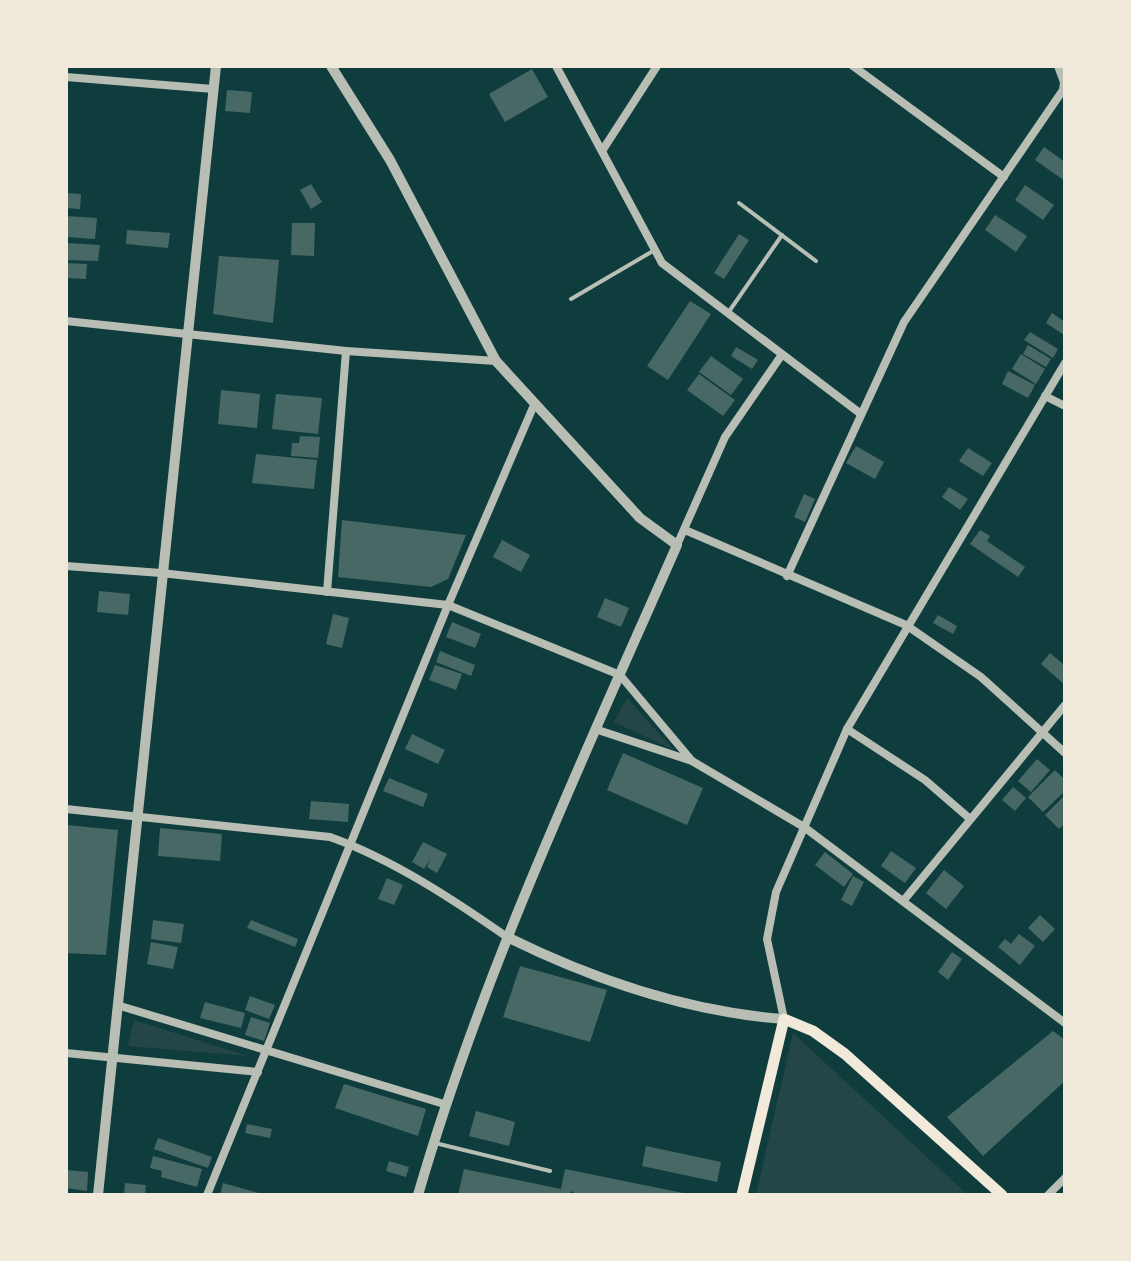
<svg xmlns="http://www.w3.org/2000/svg" width="1131" height="1261" viewBox="0 0 1131 1261" font-family="'DM Sans',sans-serif">
<style>
.green{fill:#244646}
.building{fill:#486865}
.lines{fill:none;stroke-linecap:round;stroke-linejoin:round}
.service{stroke:#b8beb3;stroke-width:4}
.minor{stroke:#b8beb3;stroke-width:8}
.tertiary{stroke:#b8beb3;stroke-width:10}
.secondary{stroke:#f1e9da;stroke-width:11}
</style>
<rect width="100%" height="100%" fill="#0f3d3e"/>
<g class="green">
<polygon points="627,698 674,750 614,722"/>
<polygon points="134,1020 248,1056 128,1046"/>
<polygon points="793,1033 968,1195 756,1195"/>
</g>
<g class="building">
<polygon points="532,69 548,97 505,122 489,94"/>
<polygon points="227,90 252,92 250,113 225,111"/>
<polygon points="1044,147 1065,162 1065,181 1035,160"/>
<polygon points="311,184 322,202 311,209 300,190"/>
<polygon points="1025,185 1054,205 1043,220 1015,200"/>
<polygon points="66,193 81,194 80,209 66,208"/>
<polygon points="995,215 1027,236 1016,252 985,230"/>
<polygon points="66,216 97,218 95,239 66,237"/>
<polygon points="292,223 315,223 314,256 291,255"/>
<polygon points="127,230 170,233 168,248 126,244"/>
<polygon points="739,234 749,240 724,279 714,273"/>
<polygon points="66,243 100,245 98,261 66,260"/>
<polygon points="219,256 279,260 273,323 213,314"/>
<polygon points="66,263 87,264 86,279 66,278"/>
<polygon points="690,301 711,314 668,380 647,366"/>
<polygon points="1052,313 1065,322 1064,335 1046,323"/>
<polygon points="1030,332 1058,349 1053,358 1024,340"/>
<polygon points="1028,345 1051,359 1046,367 1023,354"/>
<polygon points="736,347 758,360 752,369 731,356"/>
<polygon points="1021,354 1045,369 1036,384 1012,369"/>
<polygon points="711,356 743,379 731,395 699,372"/>
<polygon points="1008,371 1035,385 1028,398 1002,384"/>
<polygon points="699,374 735,400 723,416 687,390"/>
<polygon points="221,390 260,394 257,428 218,424"/>
<polygon points="276,394 322,398 318,434 272,429"/>
<polygon points="300,436 320,437 318,458 291,456 292,443 299,443"/>
<polygon points="856,446 884,462 875,479 846,463"/>
<polygon points="968,448 992,463 983,476 959,461"/>
<polygon points="256,454 317,460 314,489 252,483"/>
<polygon points="949,487 968,499 960,510 942,497"/>
<polygon points="804,494 815,499 805,522 794,517"/>
<polygon points="342,520 466,535 448,579 431,587 338,577"/>
<polygon points="980,530 990,536 987,541 1025,567 1018,577 970,544"/>
<polygon points="502,540 530,555 521,572 493,557"/>
<polygon points="99,591 130,594 128,615 97,612"/>
<polygon points="605,598 629,608 621,627 597,617"/>
<polygon points="333,614 349,618 342,648 326,644"/>
<polygon points="938,615 957,626 953,634 933,623"/>
<polygon points="452,622 481,634 475,648 446,637"/>
<polygon points="440,651 475,665 471,676 436,662"/>
<polygon points="1050,653 1065,666 1065,685 1041,664"/>
<polygon points="435,665 462,674 456,690 429,680"/>
<polygon points="412,734 445,750 438,764 405,749"/>
<polygon points="623,753 703,788 687,825 607,790"/>
<polygon points="1037,759 1050,770 1031,792 1018,781"/>
<polygon points="1055,770 1065,780 1065,791 1043,812 1028,797"/>
<polygon points="389,778 428,794 423,807 383,791"/>
<polygon points="1013,787 1026,798 1015,811 1002,800"/>
<polygon points="1065,795 1065,823 1059,829 1045,815"/>
<polygon points="311,801 349,804 348,822 309,819"/>
<polygon points="66,825 118,830 106,955 66,953"/>
<polygon points="160,828 222,834 220,861 158,856"/>
<polygon points="423,842 447,854 437,873 427,867 431,858 424,869 412,862"/>
<polygon points="891,851 916,868 905,883 881,866"/>
<polygon points="825,852 853,874 844,887 815,865"/>
<polygon points="944,870 964,886 946,909 926,893"/>
<polygon points="853,876 864,882 852,906 841,900"/>
<polygon points="387,878 403,885 394,905 378,899"/>
<polygon points="1040,915 1055,929 1043,942 1028,928"/>
<polygon points="153,920 184,924 181,943 151,939"/>
<polygon points="251,920 298,939 295,947 247,928"/>
<polygon points="1019,934 1035,946 1020,965 998,947 1005,939 1011,944"/>
<polygon points="151,942 178,947 173,969 147,964"/>
<polygon points="952,952 962,959 948,980 938,972"/>
<polygon points="520,966 607,990 590,1042 503,1017"/>
<polygon points="250,996 275,1005 269,1019 245,1010"/>
<polygon points="205,1002 245,1013 241,1028 200,1018"/>
<polygon points="251,1017 270,1023 264,1041 245,1035"/>
<polygon points="1053,1031 1065,1040 1065,1081 983,1156 947,1117"/>
<polygon points="344,1084 426,1109 418,1136 335,1108"/>
<polygon points="476,1111 515,1122 509,1146 469,1136"/>
<polygon points="247,1124 272,1129 270,1138 245,1133"/>
<polygon points="158,1138 212,1157 208,1168 154,1149"/>
<polygon points="646,1146 721,1162 717,1182 642,1166"/>
<polygon points="153,1156 202,1169 197,1187 161,1177 162,1171 150,1168"/>
<polygon points="389,1161 409,1167 406,1177 386,1171"/>
<polygon points="464,1169 561,1189 565,1169 693,1195 578,1195 571,1191 570,1195 458,1195"/>
<polygon points="66,1170 88,1172 87,1191 66,1188"/>
<polygon points="125,1183 146,1185 145,1195 124,1195"/>
<polygon points="223,1183 262,1194 261,1195 220,1195"/>
</g>
<g class="lines">
<g class="service">
<polyline points="739,203 816,261"/>
<polyline points="571,299 653,251"/>
<polyline points="728,313 782,235"/>
<polyline points="435,1143 550,1171"/>
</g>
<g class="minor">
<polyline points="556,66 662,263 861,414"/>
<polyline points="853,66 1004,177"/>
<polyline points="66,77 213,89"/>
<polyline points="602,151 657,66"/>
<polyline points="66,321 346,351 496,361"/>
<polyline points="1045,396 1065,406"/>
<polyline points="685,530 906,625 981,677 1065,753"/>
<polyline points="677,545 725,437 781,356"/>
<polyline points="66,566 161,573 448,605 620,675 692,761"/>
<polyline points="787,576 904,322 1063,90 1064,82 1058,66"/>
<polyline points="327,592 346,351"/>
<polyline points="595,729 692,761 804,827 1065,1023"/>
<polyline points="847,729 925,780 969,818"/>
<path d="M66 809 330 837C392 859 454 900 507 937"/>
<polyline points="904,900 1065,705"/>
<polyline points="117,1005 444,1104"/>
<polyline points="784,1019 767,939 776,892 847,729 1065,363"/>
<polyline points="66,1053 258,1072"/>
<polyline points="207,1195 448,605 534,405"/>
<polyline points="1048,1195 1065,1178"/>
</g>
<g class="tertiary">
<path d="M331 66 390 160 496 361 640 518 677 545C583 759 483 971 418 1195"/>
<path d="M507 937C592 979 689 1012 784 1019"/>
<polyline points="98,1195 216,66"/>
</g>
<polyline class="secondary" points="742,1195 784,1019 813,1031 845,1054 1002,1195"/>
</g>
<rect width="1131" height="1261" fill="none" stroke="#f1e9da" stroke-width="136"/>
</svg>
